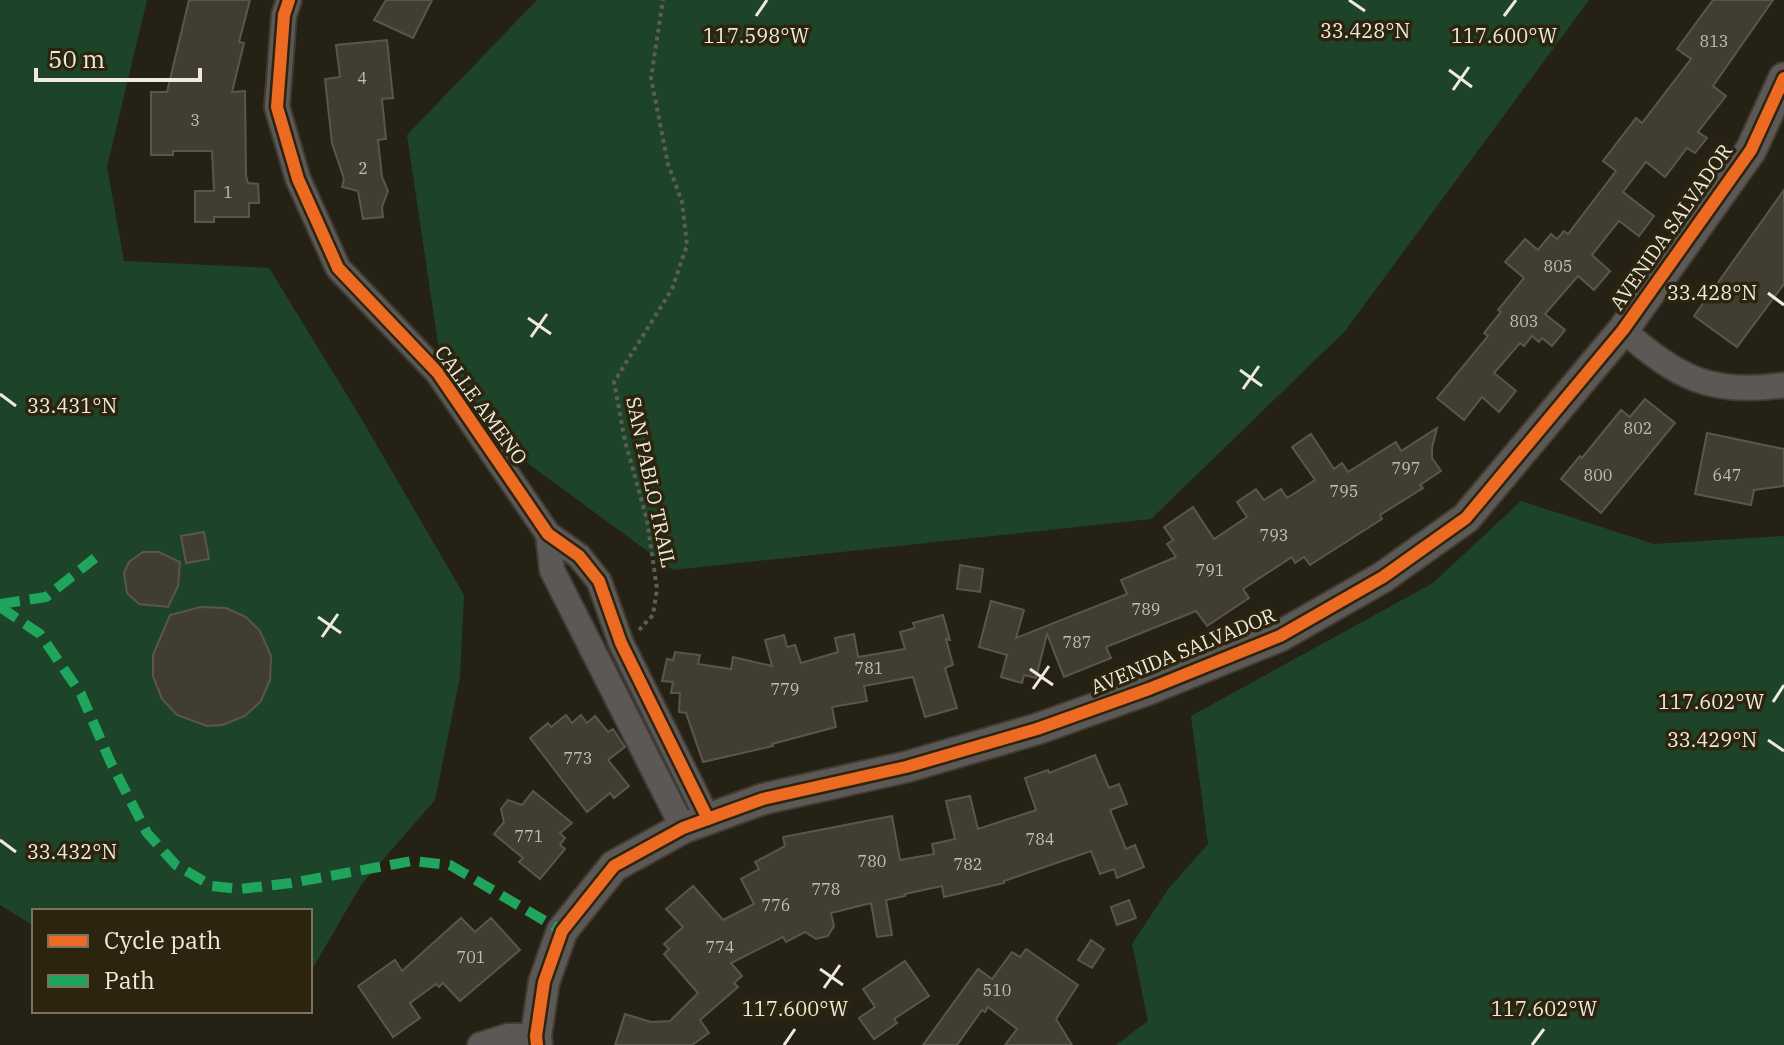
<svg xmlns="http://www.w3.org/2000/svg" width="1784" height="1045" viewBox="0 0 1784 1045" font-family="'IBM Plex Serif',serif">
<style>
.green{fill:#1d4429}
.building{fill:#413d33;stroke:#5a564c;stroke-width:2}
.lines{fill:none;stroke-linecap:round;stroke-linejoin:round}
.minor-casing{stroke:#403c33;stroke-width:28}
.tertiary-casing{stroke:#403c33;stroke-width:34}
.path{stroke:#5f5b56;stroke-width:4;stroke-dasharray:4 4;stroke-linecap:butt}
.minor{stroke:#5c5856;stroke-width:24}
.tertiary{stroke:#5c5856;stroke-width:30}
.quiet{stroke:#20a55d;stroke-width:10;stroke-dasharray:20 10;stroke-linecap:butt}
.cycleway-casing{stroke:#2c240f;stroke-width:17}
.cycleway{stroke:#ed6a23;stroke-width:12}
.ticks{fill:none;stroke:#efeadd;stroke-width:3}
.labels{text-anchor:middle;stroke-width:7;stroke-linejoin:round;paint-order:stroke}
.number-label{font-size:16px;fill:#c4bfb2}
.street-label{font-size:20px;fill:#efeadd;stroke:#2c240f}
.ticks-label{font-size:20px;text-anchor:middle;fill:#efeadd;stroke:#2c240f;stroke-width:7;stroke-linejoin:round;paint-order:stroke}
</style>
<rect width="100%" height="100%" fill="#262115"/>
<g class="green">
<polygon points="0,0 147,0 107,167 124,261 269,268 358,413 464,595 460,677 435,800 361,885 310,973 310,911 34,911 34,926 0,905"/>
<polygon points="537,0 1589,0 1345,331 1151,519 673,570 447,404 407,135"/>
<polygon points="1521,501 1654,544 1784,536 1784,1045 1116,1045 1148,1021 1132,944 1169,888 1208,844 1191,716 1433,583"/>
</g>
<g class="building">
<polygon points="189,0 250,0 239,42 244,43 232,92 245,91 246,176 248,183 258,184 259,203 249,203 249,217 214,217 214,222 195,222 195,191 214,191 212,151 173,151 173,155 151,155 151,92 167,92"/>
<polygon points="386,0 432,0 413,38 374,20"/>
<polygon points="1713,0 1773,0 1713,86 1726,96 1698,132 1707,138 1695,153 1687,148 1665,177 1646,162 1623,192 1654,216 1639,236 1619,221 1592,255 1610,271 1594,290 1578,276 1545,314 1565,330 1552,346 1542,338 1539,342 1532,336 1524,346 1520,343 1494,373 1516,391 1499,412 1482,397 1464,420 1437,398 1488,336 1484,333 1501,312 1498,310 1524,278 1505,262 1525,239 1538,250 1551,234 1557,239 1564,231 1568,234 1616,171 1603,161 1636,118 1642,123 1691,59 1677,49"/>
<polygon points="387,40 393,98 382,99 386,139 378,140 382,177 388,191 382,207 383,217 363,219 358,191 342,187 344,179 332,143 325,79 340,77 336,45"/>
<polygon points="1784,190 1784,284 1737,347 1694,316"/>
<polygon points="1645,399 1675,423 1601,513 1561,479 1580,456 1582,458 1621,410 1630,417"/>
<polygon points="1437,428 1432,448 1432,458 1441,471 1420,485 1423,488 1380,515 1382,519 1310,565 1304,557 1295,563 1292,557 1243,589 1249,598 1207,626 1196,611 1106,647 1111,658 1064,677 1047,634 1036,678 1024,675 1022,683 1001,677 1007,655 979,647 991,601 1024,610 1016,638 1127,594 1121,580 1176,557 1167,544 1173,540 1164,527 1193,507 1214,539 1247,517 1237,502 1256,489 1264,500 1281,489 1287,498 1315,480 1292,447 1311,434 1334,469 1342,463 1348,472 1396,442 1401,451"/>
<polygon points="1707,433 1784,449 1784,486 1754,490 1751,505 1695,494"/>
<polygon points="204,532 209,559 186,563 181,536"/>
<polygon points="143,552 159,552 180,562 178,586 168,607 139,604 127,593 124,573 129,562"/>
<polygon points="960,565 983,569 980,592 957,589"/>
<polygon points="201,607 226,608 246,617 260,631 271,656 270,680 261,701 245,716 222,725 207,726 177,715 162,699 153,676 153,655 170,615"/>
<polygon points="943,615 950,640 946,639 953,665 945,668 957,708 925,717 913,677 864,686 867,701 832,707 836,727 772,744 773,746 703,762 686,713 679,712 680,693 671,693 673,682 662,681 667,659 673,660 675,652 700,655 698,664 731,669 733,657 772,666 765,640 784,635 787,647 795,645 801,663 838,652 835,638 854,634 858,657 905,649 900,632 915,628 913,623"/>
<polygon points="566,715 572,723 581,715 587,723 595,716 608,732 613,729 625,747 608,760 629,786 614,798 610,793 587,812 530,738 548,723 551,727"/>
<polygon points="1095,755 1109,788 1119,784 1127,804 1110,810 1126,849 1135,845 1144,867 1117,878 1114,869 1100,874 1091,851 1004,881 1004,883 944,897 942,886 905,894 905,896 886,900 892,935 877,937 871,903 831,913 834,926 828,936 816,939 805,932 786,942 783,937 731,963 742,976 734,983 738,987 700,1020 709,1033 692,1045 615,1045 625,1014 651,1022 670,1021 698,993 664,954 669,949 664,944 683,927 666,909 693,886 723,920 754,904 741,879 759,869 755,862 785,846 783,837 892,816 900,860 934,854 932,844 955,839 946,801 970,796 978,829 1036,810 1025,778 1048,770 1049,773"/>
<polygon points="533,791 572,823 560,833 565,838 560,845 565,849 540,879 519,862 523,858 494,834 504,822 501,809 508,800 522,805"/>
<polygon points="1129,900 1136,918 1117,925 1111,907"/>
<polygon points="461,918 475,932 491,918 520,950 460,1001 443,983 439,987 436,984 410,1003 420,1018 393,1037 358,986 395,960 402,971"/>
<polygon points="1091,940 1104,949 1092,968 1078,960"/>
<polygon points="1026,949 1078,985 1056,1019 1072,1045 1005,1045 1017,1029 988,1007 985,1012 982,1010 957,1045 923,1045 978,969 992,979 1012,952 1020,957"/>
<polygon points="905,961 929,996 894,1019 897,1023 874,1039 859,1018 875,1007 863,989"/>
</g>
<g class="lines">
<g class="minor-casing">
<g id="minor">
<polyline points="289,0 284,15 277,107 298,179 338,268 438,373 548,534 579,556 599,581 621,643 708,819"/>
<path d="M1623 330C1677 377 1710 396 1784 385"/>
<polyline points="548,534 552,570 683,828"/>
<polyline points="480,1045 508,1036 536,1036"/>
</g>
</g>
<g class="tertiary-casing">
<polyline id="tertiary" points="537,1045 536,1036 544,982 562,931 614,866 683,828 763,799 906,767 1037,729 1149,689 1280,636 1383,577 1466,518 1623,330 1751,150 1784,78"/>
</g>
<polyline class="path" points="639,630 653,615 657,589 647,520 625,441 614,382 672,289 687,245 682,202 668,164 651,78 663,0"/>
<use href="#minor" class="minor"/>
<use href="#tertiary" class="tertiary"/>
<g class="quiet">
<polyline points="0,604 46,597 95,558"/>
<polyline points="0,607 40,634 81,694 110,761 147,833 176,865 212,886 240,889 291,883 412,861 450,865 562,931"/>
</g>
<g class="cycleway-casing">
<g id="cycleway">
<polyline points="289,0 284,15 277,107 298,179 338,268 438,373 548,534 579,556 599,581 621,643 708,819"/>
<polyline points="537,1045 536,1036 544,982 562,931 614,866 683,828 763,799 906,767 1037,729 1149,689 1280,636 1383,577 1466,518 1623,330 1751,150 1784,78"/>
</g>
</g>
<use href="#cycleway" class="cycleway"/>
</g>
<path class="ticks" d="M1349 0 1365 11M756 16 767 0M1504 16 1516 0M1449 70 1472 87M1453 90 1469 67M1768 293 1784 305M528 318 551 334M531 337 547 314M1240 370 1262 386M1243 389 1259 366M0 394 16 406M318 617 341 633M322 637 338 614M1030 669 1053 685M1033 689 1049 666M1773 702 1784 685M1768 740 1784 751M0 840 16 852M820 969 843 985M824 988 840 965M784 1045 795 1029M1532 1045 1544 1029"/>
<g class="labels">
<g class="number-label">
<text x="1714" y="47">813</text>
<text x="362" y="84">4</text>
<text x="195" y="126">3</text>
<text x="363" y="174">2</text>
<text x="228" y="198">1</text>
<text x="1558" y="272">805</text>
<text x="1524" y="327">803</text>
<text x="1638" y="434">802</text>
<text x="1406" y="474">797</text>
<text x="1598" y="481">800</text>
<text x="1727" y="481">647</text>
<text x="1344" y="497">795</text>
<text x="1274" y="541">793</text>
<text x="1210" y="576">791</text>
<text x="1146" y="615">789</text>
<text x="1077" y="648">787</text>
<text x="869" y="674">781</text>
<text x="785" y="695">779</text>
<text x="578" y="764">773</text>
<text x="529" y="842">771</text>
<text x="1040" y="845">784</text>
<text x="872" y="867">780</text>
<text x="968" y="870">782</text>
<text x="826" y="895">778</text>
<text x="776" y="911">776</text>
<text x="720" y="953">774</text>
<text x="471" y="963">701</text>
<text x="997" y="996">510</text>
</g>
<g class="street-label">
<text transform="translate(1671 227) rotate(-55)" y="7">AVENIDA SALVADOR</text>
<text transform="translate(481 405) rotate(54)" y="7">CALLE AMENO</text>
<text transform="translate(651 482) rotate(78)" y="7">SAN PABLO TRAIL</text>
<text transform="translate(1183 651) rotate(-22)" y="7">AVENIDA SALVADOR</text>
</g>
</g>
<g class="ticks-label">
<text x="1365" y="38">33.428°N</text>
<text x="756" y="43">117.598°W</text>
<text x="1504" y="43">117.600°W</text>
<text x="1712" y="300">33.428°N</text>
<text x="72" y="413">33.431°N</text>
<text x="1711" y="709">117.602°W</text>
<text x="1712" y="747">33.429°N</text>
<text x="72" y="859">33.432°N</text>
<text x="795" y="1016">117.600°W</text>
<text x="1544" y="1016">117.602°W</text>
</g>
<rect x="32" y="909" width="280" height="104" fill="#2c240f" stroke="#7a7361" stroke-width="2"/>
<rect x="48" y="935" width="40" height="12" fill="#ed6a23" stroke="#7a7361" stroke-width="2"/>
<text x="104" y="949" font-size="24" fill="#efeadd">Cycle path</text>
<rect x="48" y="975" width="40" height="12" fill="#20a55d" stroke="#7a7361" stroke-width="2"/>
<text x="104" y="989" font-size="24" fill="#efeadd">Path</text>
<path d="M36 68v12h164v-12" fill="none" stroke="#efeadd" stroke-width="4"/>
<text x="48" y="68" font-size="24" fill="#efeadd" stroke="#2c240f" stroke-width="6" paint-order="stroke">50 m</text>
</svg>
